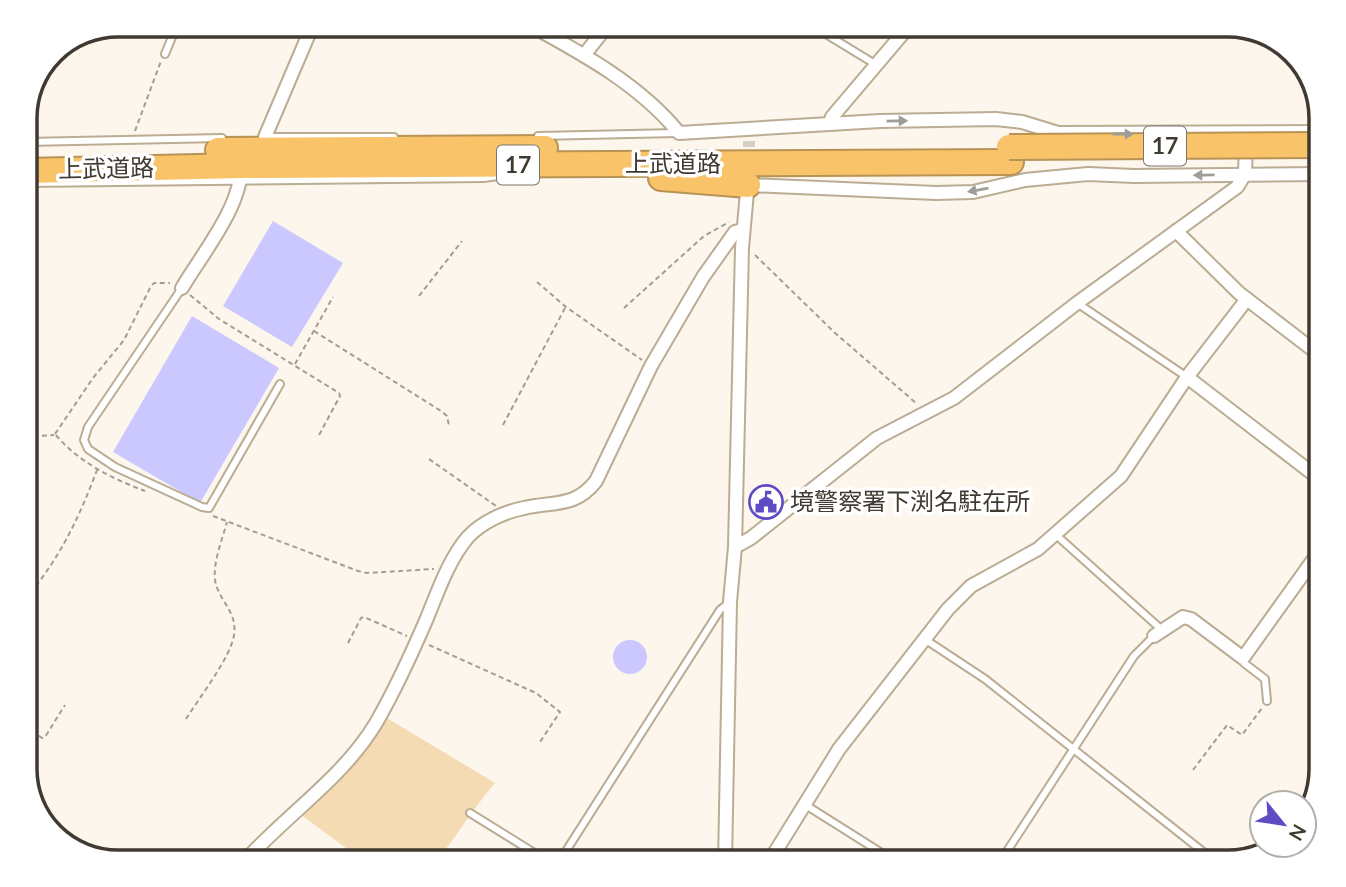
<svg xmlns="http://www.w3.org/2000/svg" width="1346" height="887" viewBox="0 0 1346 887" font-family="Lato,'Noto Sans JP',sans-serif">
<style>
.green{fill:#f4dbb4}
.building{fill:#cac8fe}
.lines{fill:none;stroke-linecap:round;stroke-linejoin:round}
.street-tunnel{stroke:#d7d0c6;stroke-width:12;stroke-dasharray:12 6;stroke-linecap:butt}
.lane-casing{stroke:#bbac94;stroke-width:10}
.street-casing{stroke:#bbac94;stroke-width:16}
.highway-casing{stroke:#b89355;stroke-width:28}
.path{stroke:#a49d93;stroke-width:2;stroke-dasharray:5 3.5;stroke-linecap:butt}
.lane{stroke:#fff;stroke-width:6}
.street{stroke:#fff;stroke-width:12}
.highway{stroke:#f8c369;stroke-width:24}
.highway-bridge-casing{stroke:#b89355;stroke-width:28;stroke-linecap:butt}
.highway-bridge{stroke:#f8c369;stroke-width:24}
.oneway{fill:#a09c98}
.labels{text-anchor:middle;stroke-width:7;stroke-linejoin:round;paint-order:stroke}
.shield{fill:#fff;stroke:#79756e;stroke-width:2}
.shield-label{font-size:23px;font-weight:bold;fill:#403a30}
.street-label{font-size:24px;fill:#403a30;stroke:#fff}
.poi-label{font-size:24px;fill:#403a30;stroke:#fff;text-anchor:start}
.rim{fill:none;stroke:#403a30;stroke-width:3.5}
</style>
<rect width="100%" height="100%" fill="#fdf6ec"/>
<path class="green" d="M385 717 495 783C473 808 457 837 435 862H365L300 814Z"/>
<g class="building">
<polygon points="273,221 343,263 292,347 223,306"/>
<polygon points="192,316 279,368 200,503 113,452"/>
<circle cx="630" cy="657" r="17"/>
</g>
<g class="lines">
<polyline class="street-tunnel" points="749,165 749,141"/>
<g class="lane-casing">
<g id="lane">
<polyline points="811,25 875,64"/>
<polyline points="165,54 177,25"/>
<polyline points="538,136 677,133"/>
<polyline points="265,137 394,137"/>
<polyline points="25,142 222,138"/>
<polyline points="25,183 484,178 498,176"/>
<polyline points="182,288 88,427 84,440 88,449 115,467 202,507 209,508 280,384"/>
<polyline points="1077,303 1187,377"/>
<polyline points="1055,534 1162,630"/>
<polyline points="926,640 985,679 1216,862"/>
<polyline points="1243,658 1244,663 1265,679 1267,701"/>
<polyline points="804,804 896,862"/>
<polyline points="470,813 549,862"/>
<polyline points="559,862 720,610 730,602"/>
<polyline points="1000,862 1134,656 1154,636"/>
</g>
</g>
<g class="street-casing">
<g id="street">
<path d="M530 25C583 54 640 85 679 133L880 121 996 119 1022 122 1058 133 1321 132"/>
<polyline points="584,55 608,25"/>
<polyline points="829,124 832,117 910,25"/>
<polyline points="263,149 265,137 308,36 315,25"/>
<polyline points="748,185 936,193 973,192 1025,180 1088,174 1134,176 1321,174"/>
<polyline points="1176,231 1239,293 1321,356"/>
<path d="M182 288C202 254 242 206 241 166"/>
<polyline points="1187,377 1321,480"/>
<polyline points="735,547 751,538 877,438 954,398 1077,303 1237,187 1245,174 1246,141"/>
<polyline points="1154,636 1183,617 1191,619 1243,658 1321,549"/>
<path d="M244 862C286 815 343 778 376 723 395 690 412 653 427 618 438 591 449 559 468 537 482 522 504 512 524 508 554 501 575 508 596 481L651 366 703 277 735 232 742 230"/>
<polyline points="725,862 730,602 735,547 742,248 748,181"/>
<polyline points="769,862 839,749 948,609 971,586 1038,549 1121,476 1187,377 1247,299"/>
</g>
</g>
<g class="highway-casing">
<g id="highway">
<polyline points="218,150 545,148"/>
<polyline points="25,171 241,166 1011,162"/>
<polyline points="661,178 748,185"/>
</g>
</g>
<g class="path">
<polyline points="135,131 161,61"/>
<polyline points="755,255 835,333 916,403"/>
<polyline points="537,282 566,307 642,360"/>
<polyline points="190,295 219,319 339,393 340,396 318,437"/>
<polyline points="419,296 462,241"/>
<polyline points="624,308 704,236 729,222"/>
<polyline points="314,331 441,411 447,416 449,426"/>
<polyline points="295,364 333,297"/>
<polyline points="503,425 565,308"/>
<polyline points="55,434 93,378 124,340 150,288 154,283 170,283"/>
<path d="M56 435C78 462 113 479 145 491"/>
<polyline points="25,437 54,435"/>
<polyline points="429,459 496,506"/>
<polyline points="213,516 358,571 367,573 434,569"/>
<path d="M25 599C59 560 79 518 97 470"/>
<polyline points="348,643 361,618 364,617 407,636"/>
<polyline points="429,645 536,693 560,712 540,742"/>
<path d="M186 719C199 698 231 657 234 635 238 612 218 600 215 580 213 562 222 540 227 522"/>
<polyline points="25,726 42,738 45,737 65,705"/>
<polyline points="1193,770 1227,725 1242,735 1262,708"/>
</g>
<use href="#lane" class="lane"/>
<use href="#street" class="street"/>
<use href="#highway" class="highway"/>
<g class="highway-bridge-casing">
<polyline id="highway-bridge" points="1009,147 1321,145"/>
</g>
<use href="#highway-bridge" class="highway-bridge"/>
</g>
<defs><path id="oneway-solid" d="M-6-.8H1V-3.2L6.5 0L1 3.2V.8H-6Z" transform="scale(1.75)"/></defs>
<g class="oneway">
<use href="#oneway-solid" transform="translate(897 121) rotate(-1)"/>
<use href="#oneway-solid" transform="translate(1123 134)"/>
<use href="#oneway-solid" transform="translate(1204 175) rotate(179)"/>
<use href="#oneway-solid" transform="translate(978 190) rotate(170)"/>
</g>
<defs>
<g id="civic-ring" transform="scale(1.75)"><circle r="9.5" fill="#fff" stroke="#604bc4" stroke-width="1.5"/><path d="M-.6-6.5H3V-4.5H.6V-3L4-1V1h2V6H-6V1h2V-1L-.6-3ZM-1.2 2.5V6h2.4V2.5Z" fill="#604bc4"/></g>
</defs>
<g fill-rule="evenodd">
<use href="#civic-ring" x="766" y="502"/>
</g>
<g class="labels">
<g class="shield">
<rect x="1144" y="126.5" width="42" height="39" rx="5"/>
<rect x="497" y="145.5" width="42" height="39" rx="5"/>
</g>
<g class="shield-label">
<text x="1165" y="154">17</text>
<text x="518" y="173">17</text>
</g>
<g class="street-label">
<text x="673" y="172">上武道路</text>
<text transform="translate(106 169) rotate(-1)" y="8">上武道路</text>
</g>
<g class="poi-label">
<text x="790" y="510">境警察署下渕名駐在所</text>
</g>
</g>
<path d="M0 0H1346V887H0ZM118 37H1228A81 81 0 0 1 1309 118V769A81 81 0 0 1 1228 850H118A81 81 0 0 1 37 769V118A81 81 0 0 1 118 37Z" fill="#fff" fill-rule="evenodd"/>
<path class="rim" d="M118 37H1228A81 81 0 0 1 1309 118V769A81 81 0 0 1 1228 850H118A81 81 0 0 1 37 769V118A81 81 0 0 1 118 37Z"/>
<g transform="translate(1283 824) rotate(120)"><circle r="33" fill="#ffffff" stroke="#b3b0ac" stroke-width="2"/>
<path d="M0-5L12 26L0 18L-12 26Z" fill="#604bc4"/>
<text y="-10" font-size="19" font-weight="bold" text-anchor="middle" fill="#403a30">N</text>
</g>
</svg>
